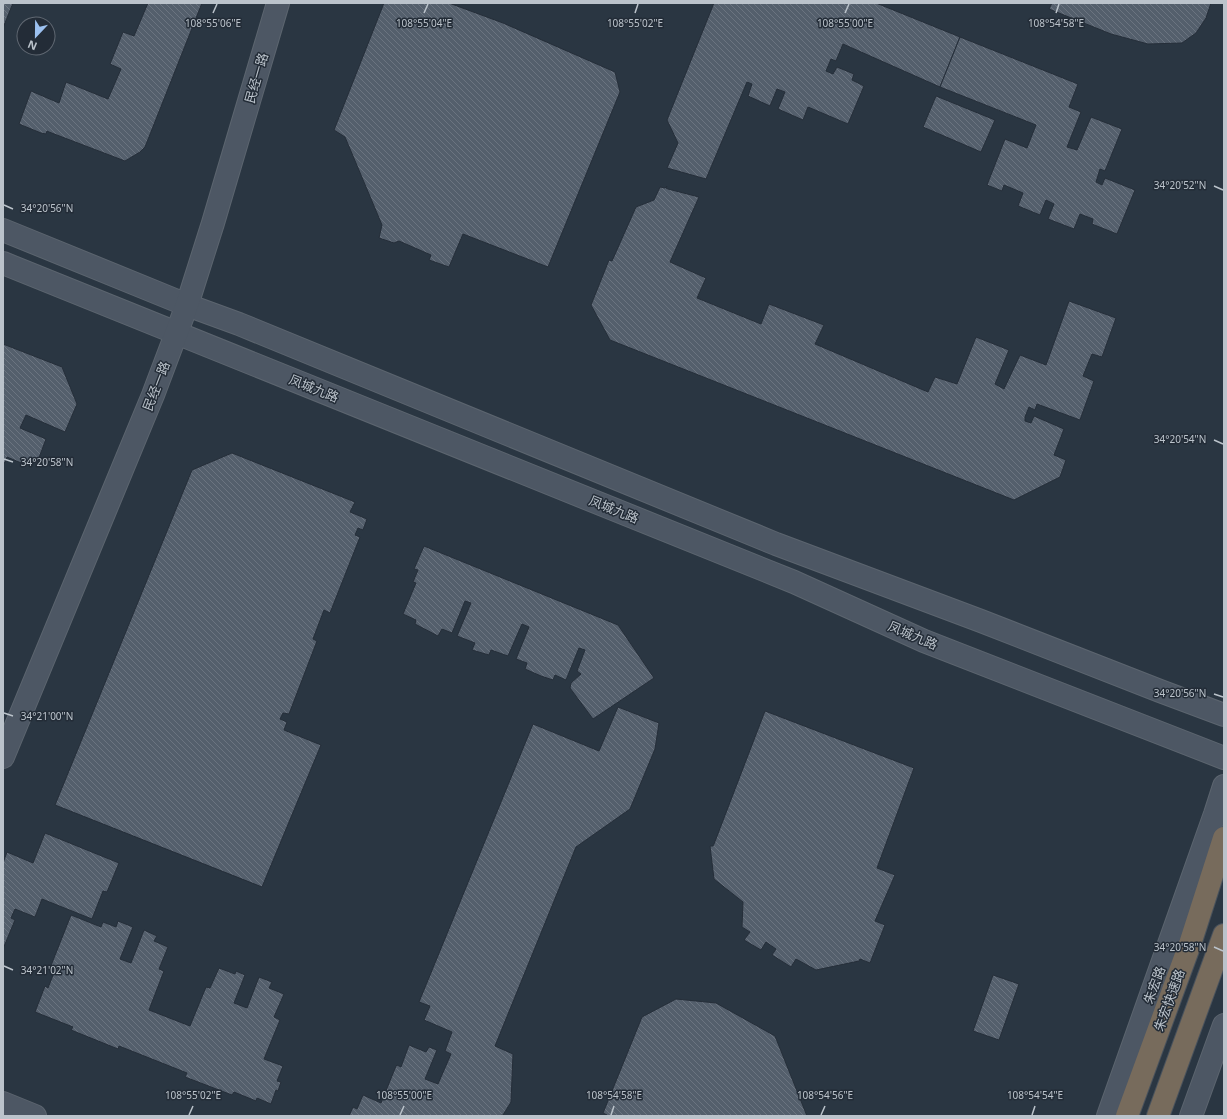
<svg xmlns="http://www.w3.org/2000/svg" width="1227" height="1119" viewBox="0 0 1227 1119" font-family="'Noto Sans','Noto Sans SC',sans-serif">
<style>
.building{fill:url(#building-back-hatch);stroke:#252e39}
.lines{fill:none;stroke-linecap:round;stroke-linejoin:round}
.secondary-casing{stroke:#5c656f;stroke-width:24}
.highway-casing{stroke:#49525c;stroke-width:24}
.secondary{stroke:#4d5764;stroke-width:22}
.highway{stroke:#776b5c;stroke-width:22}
.ticks{fill:none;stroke:#bbc3cb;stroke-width:1.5}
.labels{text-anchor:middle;stroke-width:3;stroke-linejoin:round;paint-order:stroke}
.street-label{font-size:13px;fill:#bbc3cb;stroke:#232c37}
.ticks-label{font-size:10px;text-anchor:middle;fill:#bbc3cb;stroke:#232c37;stroke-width:3;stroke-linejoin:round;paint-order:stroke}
</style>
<defs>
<pattern id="building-back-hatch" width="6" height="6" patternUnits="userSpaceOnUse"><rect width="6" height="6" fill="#545f6c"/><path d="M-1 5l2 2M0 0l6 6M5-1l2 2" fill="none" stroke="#6b7480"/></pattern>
</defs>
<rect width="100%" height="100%" fill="#2a3642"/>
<g class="building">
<polygon points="3,3 13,3 3,28"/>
<polygon points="148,3 202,3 145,147 140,152 125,161 49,132 47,131 46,134 41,133 19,124 31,91 59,103 66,82 108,99 121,69 110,64 123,32 134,36"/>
<polygon points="384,3 449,3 503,23 615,72 620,92 548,267 463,234 449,267 429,260 431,255 399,241 394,243 379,238 382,225 345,137 334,130"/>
<polygon points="714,3 876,3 960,37 940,87 843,44 836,61 831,59 826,71 833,74 837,67 854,74 852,80 864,86 848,124 808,107 803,120 778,109 785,92 777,89 770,106 748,96 752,84 747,82 706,179 667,168 678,143 667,120"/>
<polygon points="1052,3 1211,3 1206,18 1196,33 1182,43 1148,44 1111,34 1049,9"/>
<polygon points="960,37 1078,84 1069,107 1081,112 1067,147 1077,150 1091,117 1122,129 1105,171 1100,169 1096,182 1102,185 1105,178 1135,190 1117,234 1092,224 1093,219 1080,214 1074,229 1048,219 1054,204 1046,200 1040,215 1018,206 1023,193 1004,185 1002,191 987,185 1005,139 1027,148 1036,125 940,87"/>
<polygon points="936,96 995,120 981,152 923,127"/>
<polygon points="667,186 666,188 668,189 699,197 670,262 706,278 697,298 761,324 769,304 824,325 815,344 928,392 935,377 957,384 976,337 1009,350 995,384 1004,389 1020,355 1046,365 1069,301 1116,318 1102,357 1092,354 1083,376 1094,381 1080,420 1037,404 1035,410 1029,407 1025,417 1025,421 1031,423 1034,416 1064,429 1054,455 1066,460 1060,477 1014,500 610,340 591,305 609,260 612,261 636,207 654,200 660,187 665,188"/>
<polygon points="3,344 62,367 77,404 65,432 26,415 20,428 46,439 37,463 29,460 26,465 7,457 5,463 3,462"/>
<polygon points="232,453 355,502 350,512 367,519 363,530 358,528 355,535 360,537 330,613 324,610 313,639 317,641 289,714 283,713 280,719 287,722 284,730 321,745 262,887 55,805 192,470"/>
<polygon points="424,546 618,625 654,678 593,719 570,688 571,683 581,674 577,671 585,650 579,648 566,680 555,675 553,680 541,676 525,669 527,663 516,659 529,627 522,624 508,656 491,650 489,655 472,650 475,643 457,636 471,603 465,601 452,633 442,629 438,636 415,624 416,620 403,614 416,583 413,582 418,570 414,569"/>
<polygon points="618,707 659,723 655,749 630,809 576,847 495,1046 513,1054 511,1102 503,1115 498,1116 349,1116 353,1107 357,1109 363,1095 381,1103 396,1066 397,1065 401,1067 409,1045 426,1052 429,1047 437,1050 425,1079 438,1084 451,1054 445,1051 452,1032 424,1020 430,1006 419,1002 533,724 599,751"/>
<polygon points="765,711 914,768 877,868 895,875 875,921 885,925 870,963 860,959 859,961 816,970 796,959 791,967 772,955 776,949 766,942 761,950 744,940 750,932 742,927 743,902 714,879 710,846 713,846 714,844"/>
<polygon points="45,833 119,863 107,892 103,891 92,919 42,899 35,917 15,909 11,918 15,920 3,949 3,863 7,852 33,863"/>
<polygon points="71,915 101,927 103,922 116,927 118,921 133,927 120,959 131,963 144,930 157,936 154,941 168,947 159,969 164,971 149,1010 190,1026 206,987 210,988 219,968 235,974 236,971 245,975 234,1003 247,1008 259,977 272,982 269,988 284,994 274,1017 280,1020 264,1059 283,1066 277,1081 281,1082 278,1091 276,1090 271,1104 257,1098 256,1101 234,1092 232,1095 185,1077 187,1073 119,1046 118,1049 71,1030 73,1027 35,1012 45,986 48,988 55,970 50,968"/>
<polygon points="993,975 1019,984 999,1040 973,1031"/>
<polygon points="676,999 716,1003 775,1036 807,1116 606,1116 607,1115 603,1113 642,1017"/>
</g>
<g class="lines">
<g class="secondary-casing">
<g id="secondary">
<polyline points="3,230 187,305 239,324 776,544 981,621 1160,691 1224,715"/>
<polyline points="3,263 794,582 924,641 1224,758"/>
<polyline points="3,757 153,395 187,305 213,223 278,3"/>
<polyline points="3,1103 35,1116"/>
<polyline points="1108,1116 1215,814 1224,786"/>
<polyline points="1191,1116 1224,1025"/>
</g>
</g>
<g class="highway-casing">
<g id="highway">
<polyline points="1127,1116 1190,944 1224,838"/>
<polyline points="1158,1116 1224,935"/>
</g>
</g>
<use href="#secondary" class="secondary"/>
<use href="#highway" class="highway"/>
</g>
<path class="ticks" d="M213 13 217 4M424 13 428 4M635 13 638 4M845 13 849 4M1056 13 1059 4M1214 186 1223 190M4 205 13 209M1214 440 1223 444M4 459 13 462M1214 694 1223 697M4 713 13 716M1214 947 1223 951M4 966 13 970M189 1115 193 1106M400 1115 404 1106M611 1115 614 1106M821 1115 825 1106M1032 1115 1035 1106"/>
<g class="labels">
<g class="street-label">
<text transform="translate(256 78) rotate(-74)" y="5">民经一路</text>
<text transform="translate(156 386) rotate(-69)" y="5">民经一路</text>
<text transform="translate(314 388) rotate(22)" y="5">凤城九路</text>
<text transform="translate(614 509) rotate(22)" y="5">凤城九路</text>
<text transform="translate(913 635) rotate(23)" y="5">凤城九路</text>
<text transform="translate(1154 985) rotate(-70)" y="5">朱宏路</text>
<text transform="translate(1169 1000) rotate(-70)" y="5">朱宏快速路</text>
</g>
</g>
<g class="ticks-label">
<text x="424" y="27">108°55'04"E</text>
<text x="213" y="27">108°55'06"E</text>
<text x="635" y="27">108°55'02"E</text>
<text x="845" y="27">108°55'00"E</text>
<text x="1056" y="27">108°54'58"E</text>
<text x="1180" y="189">34°20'52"N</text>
<text x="47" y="212">34°20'56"N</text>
<text x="1180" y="443">34°20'54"N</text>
<text x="47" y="466">34°20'58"N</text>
<text x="1180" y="697">34°20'56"N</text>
<text x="47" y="720">34°21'00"N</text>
<text x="1180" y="951">34°20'58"N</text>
<text x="47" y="974">34°21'02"N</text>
<text x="193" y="1099">108°55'02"E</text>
<text x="404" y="1099">108°55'00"E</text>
<text x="614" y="1099">108°54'58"E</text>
<text x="825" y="1099">108°54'56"E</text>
<text x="1035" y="1099">108°54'54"E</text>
</g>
<rect width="1227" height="1119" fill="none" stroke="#bbc3cb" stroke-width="8"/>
<g transform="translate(36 36) rotate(202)"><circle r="19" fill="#232c37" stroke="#606872"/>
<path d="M0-3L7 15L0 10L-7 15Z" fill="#9cc1f0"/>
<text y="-6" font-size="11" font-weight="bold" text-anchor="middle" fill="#bbc3cb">N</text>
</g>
</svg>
